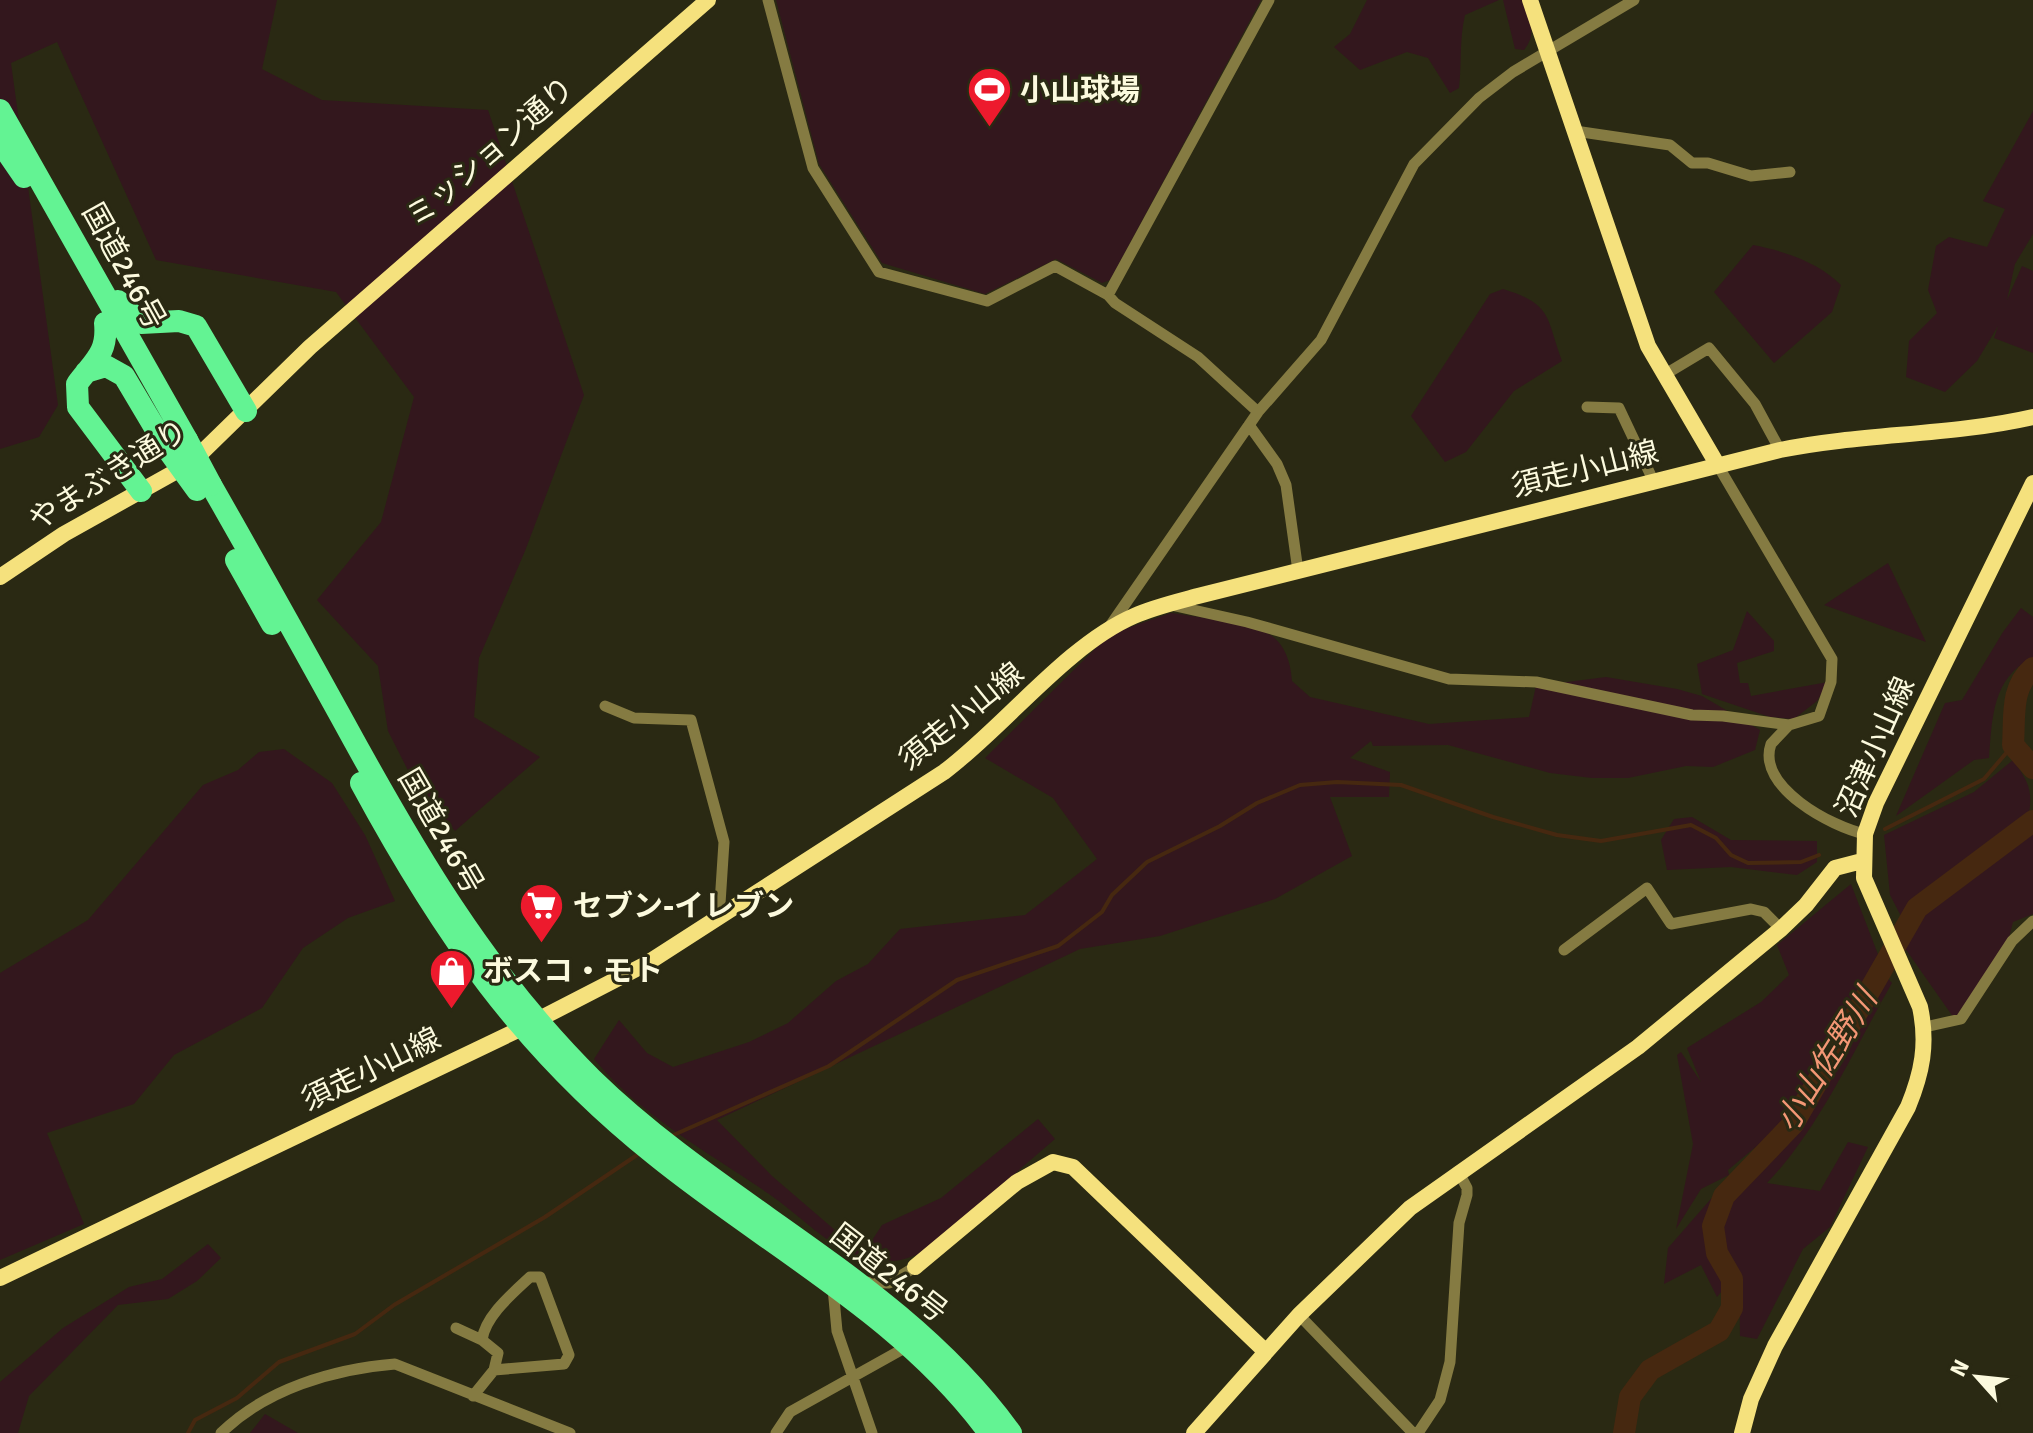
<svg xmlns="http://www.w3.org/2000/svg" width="2033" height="1433" viewBox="0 0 2033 1433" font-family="Signika,'Noto Sans JP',sans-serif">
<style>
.green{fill:#33171d}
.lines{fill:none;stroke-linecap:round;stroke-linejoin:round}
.stream{stroke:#462810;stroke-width:4}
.river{stroke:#462810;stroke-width:22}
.street{stroke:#857b42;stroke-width:11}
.secondary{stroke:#f5e17d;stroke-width:16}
.highway{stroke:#63f393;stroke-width:22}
.highway-bridge{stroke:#63f393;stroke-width:22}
.labels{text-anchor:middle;stroke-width:6;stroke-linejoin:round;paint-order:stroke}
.poi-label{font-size:30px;font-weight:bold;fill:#fcfade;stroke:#2a2913;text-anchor:start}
.street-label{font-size:30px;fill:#fcfade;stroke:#2a2913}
.water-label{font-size:32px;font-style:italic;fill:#f49775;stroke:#2a2913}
</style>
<rect width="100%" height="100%" fill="#2a2913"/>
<path class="green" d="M 0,0 L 277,0 L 262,69 L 322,100 L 488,110 L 584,395 L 525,551 L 479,658 L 474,717 L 540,757 L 455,831 L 419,792 L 388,731 L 378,666 L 317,600 L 381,522 L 414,397 L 336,292 L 156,260 L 57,42 L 11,63 L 58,405 L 39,437 L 0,449 Z
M 776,0 L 1261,0 L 1110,280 L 1102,283 L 1056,259 L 985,294 L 882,263 L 819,164 Z
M 1367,0 L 1499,0 L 1465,15 C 1459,41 1462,62 1459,88 L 1450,93 L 1428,58 L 1407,52 L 1360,70 L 1334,47 L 1350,34 Z
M 1503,0 L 1522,0 C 1529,19 1538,33 1524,50 L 1515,49 Z
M 2033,111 L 2033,234 L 2015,264 L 2007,300 L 2022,266 L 2033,271 L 2033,353 L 1994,338 L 1998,326 L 1977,361 L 1945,392 L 1906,377 L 1909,341 L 1937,313 L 1928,290 L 1936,246 L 1949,237 L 1987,247 L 2005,209 L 1983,201 Z
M 1753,245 C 1785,251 1819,263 1841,285 L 1832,312 L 1774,363 L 1714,292 Z
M 1503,289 C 1553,304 1546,318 1562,361 L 1514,391 L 1466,452 L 1445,462 L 1411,416 L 1490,294 Z
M 1888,563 L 1926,642 L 1824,605 Z
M 2021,608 L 2033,617 L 2033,658 C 1992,676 1992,720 1989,758 L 1974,760 L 1896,816 L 1945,703 L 1962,700 L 2003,632 Z
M 1747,611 L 1774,641 L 1774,651 L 1737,663 L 1740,683 L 1748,683 L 1751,696 L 1828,682 L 1817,701 L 1794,719 L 1770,717 L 1702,694 L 1697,664 L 1733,650 Z
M 1171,613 C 1192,616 1257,624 1272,636 C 1286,646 1291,665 1292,681 L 1310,697 L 1429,724 L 1529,717 L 1536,686 L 1606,677 L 1677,689 L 1702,696 L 1760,730 L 1755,750 L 1713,767 L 1686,766 L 1628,778 L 1592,778 L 1550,773 L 1448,745 L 1373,746 L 1371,741 L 1350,758 L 1390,772 L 1389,797 L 1330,797 L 1352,856 L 1275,899 L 1160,936 L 1080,949 L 717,1120 L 772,1176 L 857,1249 L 861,1243 L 867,1248 L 882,1225 L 941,1198 L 1038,1119 L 1055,1139 L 925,1251 C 905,1261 882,1266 860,1258 C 834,1250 794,1211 769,1194 C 708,1152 642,1117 594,1059 L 619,1020 L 647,1053 L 673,1067 L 749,1042 L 788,1023 L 836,981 L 868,964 L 900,929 L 1025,915 L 1097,859 L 1053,798 L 985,758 L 1110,634 Z
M 284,749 L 332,783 L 365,835 L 395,901 L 348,918 L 303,948 L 262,1008 L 174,1055 L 134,1104 L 47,1133 L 84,1224 L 0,1260 L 0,973 L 88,920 L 203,785 L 238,770 L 259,752 Z
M 2013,760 C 2032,787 2033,792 2027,826 L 1921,894 L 1903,920 L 1890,895 L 1884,835 L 1974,792 Z
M 1692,817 L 1731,840 L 1817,841 L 1817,862 L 1797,875 L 1731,867 L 1667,870 L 1661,840 L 1674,819 Z
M 2033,828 L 2033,914 L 2013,922 L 2005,953 L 1956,1021 L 1902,944 L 1917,908 L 1955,878 Z
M 1851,884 L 1879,957 L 1828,1049 L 1877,966 L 1892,983 C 1854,1049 1820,1128 1767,1183 L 1820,1191 L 1848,1142 L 1868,1147 L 1830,1227 L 1803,1249 L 1757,1339 L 1740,1336 L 1739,1270 L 1717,1297 L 1701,1265 L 1664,1284 L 1668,1248 L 1758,1145 L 1728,1170 L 1729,1175 L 1701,1189 L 1676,1229 L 1693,1144 L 1677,1055 L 1681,1052 L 1701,1082 L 1687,1048 L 1761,1002 L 1789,975 L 1777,945 Z
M 208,1244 L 221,1258 L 197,1281 L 168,1299 L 118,1305 L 29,1396 L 18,1433 L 0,1433 L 0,1382 L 63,1328 L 129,1287 L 162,1279 Z
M 265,1414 L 298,1433 L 250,1433 Z"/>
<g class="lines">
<path class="stream" d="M 1885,829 L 1984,779 L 2013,745
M 669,1137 L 829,1066 L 957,980 L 1058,946 L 1102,912 L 1112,895 L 1147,862 L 1220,826 L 1257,803 L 1300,785 L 1337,782 L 1401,785 L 1493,817 L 1557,835 L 1601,841 L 1691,825 L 1716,838 L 1731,855 L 1748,863 L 1801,862 L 1819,855
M 188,1433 L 195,1420 L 237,1398 L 279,1362 L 355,1334 L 394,1305 L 545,1217 L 640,1153"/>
<path class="river" d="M 2033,668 C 2010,688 2015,716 2013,745 L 2033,768
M 1624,1433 L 1630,1397 L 1650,1370 L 1719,1331 L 1732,1308 L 1732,1279 L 1717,1253 L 1713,1226 L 1724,1196 L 1793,1124 L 1917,908 L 2033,821"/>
<path class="street" d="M 768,0 L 813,168 L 879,272 L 987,301 L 1055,266 L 1108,295 L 1115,303 L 1198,357 L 1258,412
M 1575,131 L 1670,145 L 1692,163 L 1708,163 L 1751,176 L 1790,172
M 1108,295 L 1269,0
M 1664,375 L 1709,348 L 1755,404 L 1780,450
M 1587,407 L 1619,408 L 1653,480
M 1249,425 L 1277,464 L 1286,485 L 1298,571
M 1717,464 L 1832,659 L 1831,682 L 1819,716 L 1789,725 L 1771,744 C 1756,787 1832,827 1865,834
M 1171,605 L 1247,622 L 1449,679 L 1536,682 L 1692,715 L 1723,716 L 1789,725
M 1110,626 L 1258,412 L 1321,340 L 1414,164 L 1479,98 L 1513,72 L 1634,0
M 605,706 L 634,718 L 691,720 L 724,842 L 719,919
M 1564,950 L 1647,888 L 1671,924 L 1751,909 L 1764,912 L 1781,929
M 1925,1027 L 1961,1019 L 2012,941 L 2033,921
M 863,1282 L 889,1283 L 915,1267
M 833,1288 L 837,1331 L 872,1433
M 1299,1315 L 1413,1433
M 456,1328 L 482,1340
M 473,1396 L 494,1370 L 498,1353 L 482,1340 C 485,1316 513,1293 530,1277 L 540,1277 L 569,1355 L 564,1364 L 494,1370
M 221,1433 C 266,1389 333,1369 395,1364 L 570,1433
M 776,1433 L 790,1412 L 910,1345
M 1418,1433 L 1440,1400 L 1450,1362 L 1459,1223 L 1467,1195 L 1467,1188 L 1458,1171"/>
<path class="secondary" d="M 1530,0 L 1648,346 L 1717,464
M 0,577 L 64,534 L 191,463 L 310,347 L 708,0
M 915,1267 L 1017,1182 L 1053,1162 L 1073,1167 L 1266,1352
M 0,1278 L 520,1029 L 646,964 L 944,772 C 1004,727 1067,645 1134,616 C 1154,607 1176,602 1198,596 L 1780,450 C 1864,433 1950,436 2033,417
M 1194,1433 L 1299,1315 L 1410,1208 L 1638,1047 L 1781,929 L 1806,905 L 1835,868 L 1862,861
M 1742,1433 L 1751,1399 L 1775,1346 L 1908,1107 C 1922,1073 1928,1044 1920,1007 L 1864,878 L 1865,834 L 1876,803 L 2033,483"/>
<path class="highway" d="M 0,110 L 187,440
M 0,142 L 24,177
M 118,301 L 141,323 L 179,321 L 196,326 L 246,411
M 105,323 C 108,353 94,361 77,384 L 78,407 L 141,491
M 86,372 L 106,366 L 124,376 L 168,450
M 211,485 C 255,562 298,639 341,717 C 413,849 484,972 592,1079 C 723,1207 902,1282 1011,1433
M 236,560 L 272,624
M 361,783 C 441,931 522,1049 655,1155 C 767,1246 903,1315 989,1433"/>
<path class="highway-bridge" d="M 187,440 L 211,485
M 168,450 L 197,490"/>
</g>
<defs>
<symbol id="stadium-pin" viewBox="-11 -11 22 30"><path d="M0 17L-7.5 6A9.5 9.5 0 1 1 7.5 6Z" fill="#ed1a2d" stroke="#2a2913"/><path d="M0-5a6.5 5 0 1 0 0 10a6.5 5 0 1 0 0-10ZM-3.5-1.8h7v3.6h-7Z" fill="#fff"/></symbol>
<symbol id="supermarket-pin" viewBox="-11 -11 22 30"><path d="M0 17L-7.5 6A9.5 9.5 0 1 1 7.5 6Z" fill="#ed1a2d" stroke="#2a2913"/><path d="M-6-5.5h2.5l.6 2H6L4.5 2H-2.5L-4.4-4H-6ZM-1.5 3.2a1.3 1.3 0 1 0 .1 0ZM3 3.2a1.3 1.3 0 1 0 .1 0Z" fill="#fff"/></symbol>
<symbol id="shop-pin" viewBox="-11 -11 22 30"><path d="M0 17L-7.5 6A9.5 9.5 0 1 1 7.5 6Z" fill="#ed1a2d" stroke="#2a2913"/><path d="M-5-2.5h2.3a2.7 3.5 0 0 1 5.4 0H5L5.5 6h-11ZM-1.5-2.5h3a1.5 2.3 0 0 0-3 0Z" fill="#fff"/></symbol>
</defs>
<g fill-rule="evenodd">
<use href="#stadium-pin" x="964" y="64" width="51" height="69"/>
<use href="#supermarket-pin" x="516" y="880" width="51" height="69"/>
<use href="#shop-pin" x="426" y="946" width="51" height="69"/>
</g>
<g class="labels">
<g class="poi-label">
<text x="1020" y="100">小山球場</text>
<text x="573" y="916">セブン-イレブン</text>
<text x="483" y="981">ボスコ・モト</text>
</g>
<g class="street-label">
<text transform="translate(490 152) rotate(-41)" y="10">ミッション通り</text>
<text transform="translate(124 266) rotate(61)" y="10">国道246号</text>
<text transform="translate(1585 469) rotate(-14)" y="10">須走小山線</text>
<text transform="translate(108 475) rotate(-32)" y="10">やまぶき通り</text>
<text transform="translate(961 716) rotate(-39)" y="10">須走小山線</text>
<text transform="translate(1875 747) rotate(-66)" y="10">沼津小山線</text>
<text transform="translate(441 831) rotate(60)" y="10">国道246号</text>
<text transform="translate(371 1069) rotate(-26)" y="10">須走小山線</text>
<text transform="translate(889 1273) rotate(38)" y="10">国道246号</text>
</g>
<g class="water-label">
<text transform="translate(1826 1060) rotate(-58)" y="11">小山佐野川</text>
</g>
</g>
<g transform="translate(1977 1377) rotate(297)" stroke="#2a2913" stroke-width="6" paint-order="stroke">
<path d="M0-6L14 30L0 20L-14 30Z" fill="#fcfade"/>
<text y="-12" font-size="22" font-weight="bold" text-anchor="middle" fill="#fcfade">N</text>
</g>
</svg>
